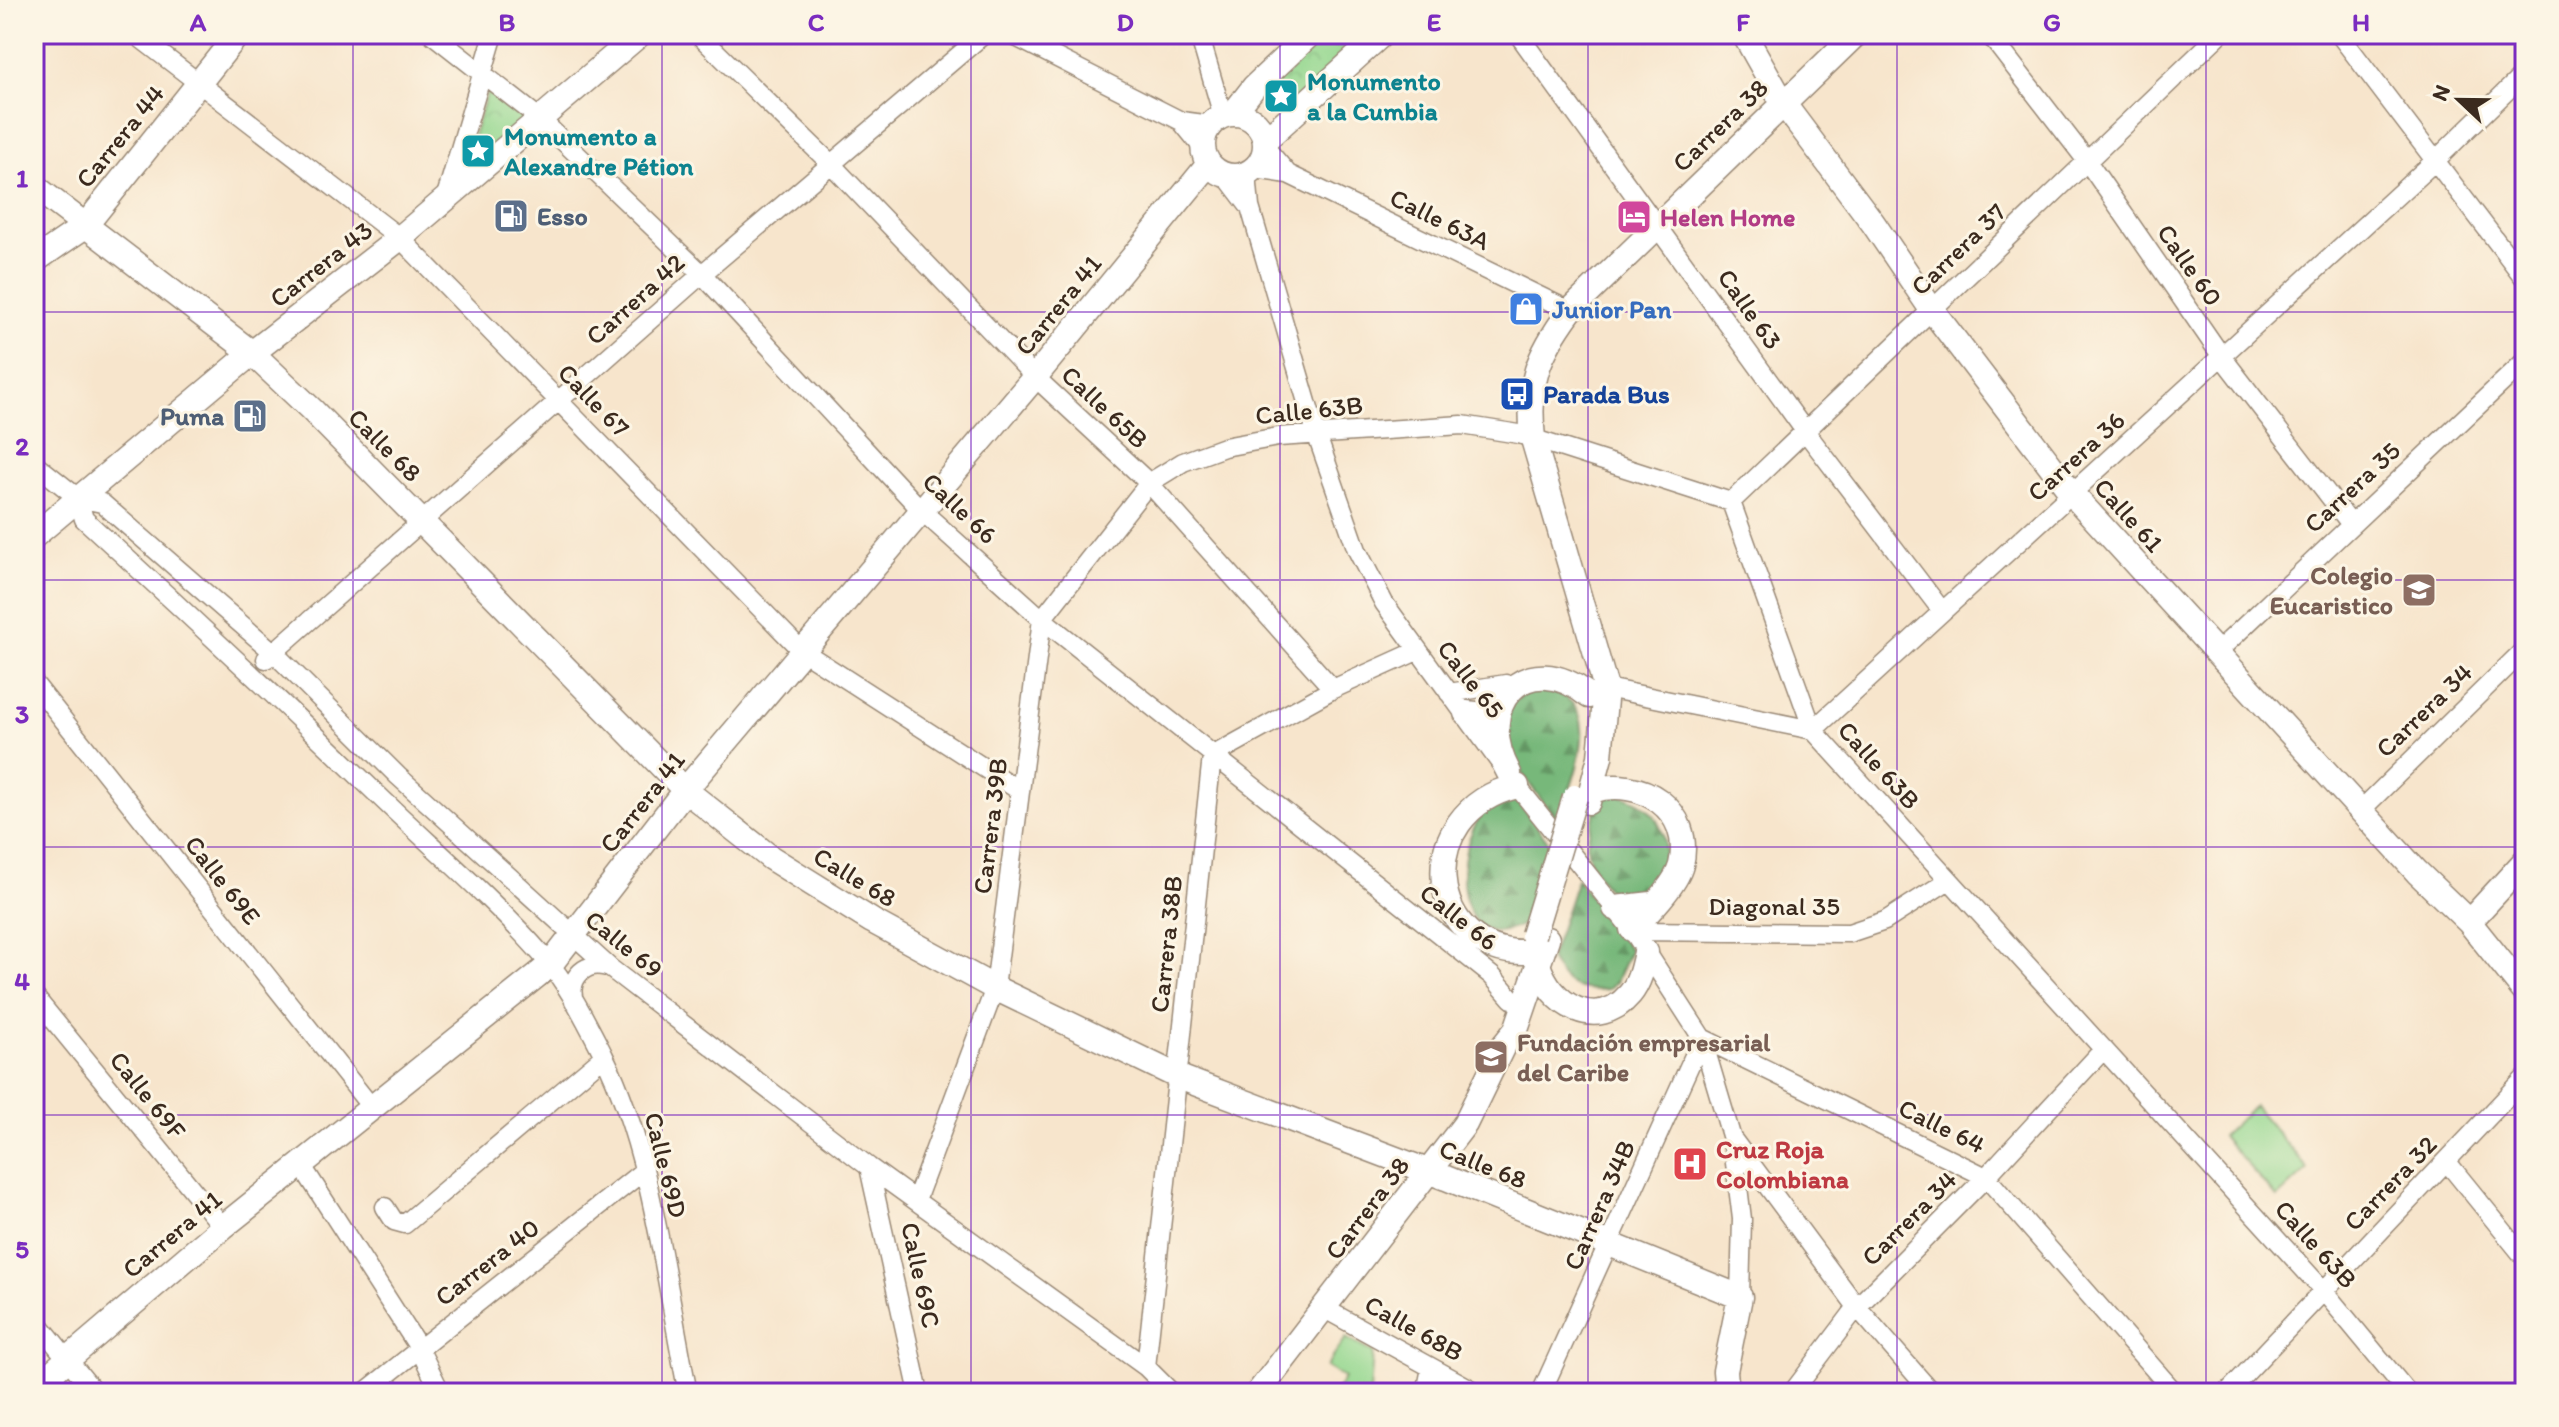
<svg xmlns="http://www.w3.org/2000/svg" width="2559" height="1427" viewBox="0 0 2559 1427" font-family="Itim,sans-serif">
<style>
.forest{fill:url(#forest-firs);stroke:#59714c;stroke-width:2}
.park{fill:url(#park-crowns);stroke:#688056;stroke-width:2}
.pitch{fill:#94d78f;stroke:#688056;stroke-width:2}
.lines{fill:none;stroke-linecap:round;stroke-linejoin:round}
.street-casing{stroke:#998875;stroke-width:21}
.secondary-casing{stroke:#998875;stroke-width:27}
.street{stroke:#fff;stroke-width:18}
.secondary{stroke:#fff;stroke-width:24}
.secondary-bridge-casing{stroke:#998875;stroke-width:27;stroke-linecap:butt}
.secondary-bridge{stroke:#fff;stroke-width:24}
.grid{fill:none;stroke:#7b2cbf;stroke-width:2;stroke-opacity:0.55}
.labels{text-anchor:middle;stroke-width:6;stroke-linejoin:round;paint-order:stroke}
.culture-label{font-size:26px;font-weight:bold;fill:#0d838f;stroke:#fcf5e5;text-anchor:start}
.street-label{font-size:26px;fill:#3b2a1e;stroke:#fcf5e5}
.service-label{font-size:26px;font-weight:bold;fill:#4e5e75;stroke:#fcf5e5;text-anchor:start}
.hotel-label{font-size:26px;font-weight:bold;fill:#b23c85;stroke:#fcf5e5;text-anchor:start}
.shop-label{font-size:26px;font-weight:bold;fill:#366cbe;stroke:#fcf5e5;text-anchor:start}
.transit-label{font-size:26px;font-weight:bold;fill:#164399;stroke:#fcf5e5;text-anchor:start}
.education-label{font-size:26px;font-weight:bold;fill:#785e54;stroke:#fcf5e5;text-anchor:end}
.health-label{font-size:26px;font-weight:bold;fill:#be3a42;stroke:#fcf5e5;text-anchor:start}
.neatline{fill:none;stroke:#7b2cbf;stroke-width:3}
.grid-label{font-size:26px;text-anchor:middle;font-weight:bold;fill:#7b2cbf}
</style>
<defs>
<pattern id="forest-firs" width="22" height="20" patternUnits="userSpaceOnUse" patternTransform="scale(2)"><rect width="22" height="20" fill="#77b87a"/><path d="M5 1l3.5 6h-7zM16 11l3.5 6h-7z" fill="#639663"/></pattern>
<pattern id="park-crowns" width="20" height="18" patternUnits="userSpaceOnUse" patternTransform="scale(2)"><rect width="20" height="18" fill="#94d78f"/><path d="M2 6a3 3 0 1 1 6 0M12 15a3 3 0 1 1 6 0" fill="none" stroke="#80b97b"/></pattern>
</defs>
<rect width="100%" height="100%" fill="#fcf5e5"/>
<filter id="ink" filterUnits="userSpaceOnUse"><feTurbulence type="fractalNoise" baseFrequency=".0125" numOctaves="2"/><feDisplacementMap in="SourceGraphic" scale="16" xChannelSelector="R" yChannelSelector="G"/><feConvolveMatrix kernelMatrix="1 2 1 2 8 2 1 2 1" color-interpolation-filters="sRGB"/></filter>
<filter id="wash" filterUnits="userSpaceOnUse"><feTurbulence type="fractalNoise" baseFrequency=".006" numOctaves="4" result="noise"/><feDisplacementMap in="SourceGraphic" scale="32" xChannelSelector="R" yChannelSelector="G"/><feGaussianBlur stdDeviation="1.8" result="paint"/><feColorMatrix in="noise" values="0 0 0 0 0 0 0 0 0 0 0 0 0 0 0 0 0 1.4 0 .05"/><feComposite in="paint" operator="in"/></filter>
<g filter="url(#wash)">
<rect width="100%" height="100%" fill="#f7e5cc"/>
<path class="forest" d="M 1540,689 C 1613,698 1572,778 1559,823 L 1514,763 L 1504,744 L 1510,705 L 1526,693 Z
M 1614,792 C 1623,796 1635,799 1643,805 C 1675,829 1669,878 1642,901 L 1614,897 C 1581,855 1582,849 1600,800 Z
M 1515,799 L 1551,845 L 1523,924 C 1451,964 1448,835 1492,806 C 1498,802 1508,801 1515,799 Z
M 1577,879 L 1630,950 L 1616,982 L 1609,989 C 1577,992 1565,987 1550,959 Z"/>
<path class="park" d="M 1328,34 L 1369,34 L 1287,109 L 1272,104 L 1269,92 L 1272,85 Z
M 489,88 L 526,118 L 473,163 L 466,156 Z"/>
<path class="pitch" d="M 2254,1106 L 2308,1169 L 2277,1198 L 2222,1136 Z
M 1346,1338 L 1373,1353 L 1370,1393 L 1336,1391 L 1344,1378 L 1326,1367 Z"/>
</g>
<g filter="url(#ink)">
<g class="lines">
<defs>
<path id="street" d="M 135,34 L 400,238 L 801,650 L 1020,791
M 432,34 L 539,118 L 702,274 L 922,511 L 1042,619 L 1492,976 L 1512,999
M 698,34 L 831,164 L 1035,377 L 1149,483 L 1333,689
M 1010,34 L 1181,121 L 1211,125
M 1199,34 L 1223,116
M 1518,34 L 1805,431 L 1942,611
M 1989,34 L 2087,161 L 2222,357 L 2350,523
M 2339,34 L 2525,279
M 1181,121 L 1203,148
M 1265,147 L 1288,174
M 1255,169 L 1288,174 L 1570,311
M 1247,174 L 1250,207 L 1316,433 L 1357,550 L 1384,603 L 1517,786 L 1633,931 L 1702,1038 L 1732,1139 L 1742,1219 L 1740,1297
M 1226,176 L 1248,205
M 446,196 L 494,34
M 34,463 L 78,498 L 102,503 L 273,652 L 398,776 L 610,968 L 869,1167 L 1146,1367 L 1172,1393
M 78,498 L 84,519 C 184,610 282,702 379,796 C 434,849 493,899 543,956 C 568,984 586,1021 603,1054 C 652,1151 666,1286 688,1393
M 1731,502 L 2220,34
M 2216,653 L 2525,361
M 266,659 L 702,274 L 984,34
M 34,683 L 372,1108
M 1606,688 L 1813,730 L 2437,159 L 2525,73
M 1449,693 L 1506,684
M 2361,810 L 2525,649
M 1633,931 L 1849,933 L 1885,921 L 1949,880
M 34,996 L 223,1227
M 574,1001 C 567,977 587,959 610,968
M 1734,1141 L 1857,1307 L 1932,1393
M 2447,1162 L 2525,1258
M 302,1166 L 419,1348 L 441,1393
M 869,1167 L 919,1393
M 916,1200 L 995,988 L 1042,619 L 1149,483 L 1183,462 L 1224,447 L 1278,437 L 1462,425 L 1519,434 L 1731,502 L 1813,730 L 2322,1289 L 2408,1393
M 385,1207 L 394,1221 L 405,1224 L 604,1056
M 1325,1309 L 1478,1393
M 34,1318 L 95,1393
M 1146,1367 L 1212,756 L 1333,689 L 1417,651
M 364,1393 L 642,1172
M 1426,1393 L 1431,1368
M 1541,1393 L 1702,1038 L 1986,1177 L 2175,1393
M 1792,1393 L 1857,1307 L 1986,1177 L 2103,1050
M 2227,1393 L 2525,1078"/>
<path id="secondary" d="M 1744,34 L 1783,103 L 1873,223 L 1932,310 L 2073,495 L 2417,872 L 2469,922 L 2525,992
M1203 145a31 31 0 1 1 62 0a31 31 0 1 1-62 0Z
M 1233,114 L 1254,87 L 1310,34
M 1265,140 L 1382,34
M 34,186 L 252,353 L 311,409 L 685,790 L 771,858 L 872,921 L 995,988 L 1179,1077 L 1446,1178 L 1740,1297 L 1725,1371 L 1727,1393
M 34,261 L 85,226 L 238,34
M 34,536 L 252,353 L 400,238 L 640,34
M 1466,713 L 1496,716
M 1509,773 C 1471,704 1527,645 1589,696
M 1517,786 C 1409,812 1426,956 1528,952
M 1591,791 C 1641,775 1694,810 1681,865 C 1676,885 1647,914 1632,929
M 1588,802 L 1600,757 L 1606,688 L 1533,439 C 1527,382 1537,356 1570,311 L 1856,34
M 1615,908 L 1652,904
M 2469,922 L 2525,861
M 1538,964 C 1550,1005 1597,1033 1630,994 C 1640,982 1643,966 1646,952
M 34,1388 L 223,1227 L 550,965 L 685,790 L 1035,377 L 1209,164
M 1258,1393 L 1465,1124 L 1503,1046 L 1516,1030 L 1547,939"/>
</defs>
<use href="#street" class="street-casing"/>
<use href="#secondary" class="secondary-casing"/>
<use href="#street" class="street"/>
<use href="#secondary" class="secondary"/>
<defs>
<path id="secondary-bridge" d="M 1533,935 L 1575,797"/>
</defs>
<use href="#secondary-bridge" class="secondary-bridge-casing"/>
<use href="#secondary-bridge" class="secondary-bridge"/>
</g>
</g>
<path class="grid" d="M 353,34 L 353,1393M 662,34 L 662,1393M 971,34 L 971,1393M 1280,34 L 1280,1393M 1588,34 L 1588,1393M 1897,34 L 1897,1393M 2206,34 L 2206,1393M 34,312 L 2525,312M 34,580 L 2525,580M 34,847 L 2525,847M 34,1115 L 2525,1115"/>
<defs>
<symbol id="sight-square" viewBox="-11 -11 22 22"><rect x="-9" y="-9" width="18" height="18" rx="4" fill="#0f9aa8" stroke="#fcf5e5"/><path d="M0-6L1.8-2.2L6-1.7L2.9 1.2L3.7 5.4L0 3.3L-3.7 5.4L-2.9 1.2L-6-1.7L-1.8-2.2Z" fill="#fff"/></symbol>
<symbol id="fuel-square" viewBox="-11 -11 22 22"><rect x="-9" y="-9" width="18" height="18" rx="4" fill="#5c6f8a" stroke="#fcf5e5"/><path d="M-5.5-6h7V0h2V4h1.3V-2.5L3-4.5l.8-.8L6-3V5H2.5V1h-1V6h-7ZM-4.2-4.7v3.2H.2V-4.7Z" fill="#fff"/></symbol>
<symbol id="hotel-square" viewBox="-11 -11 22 22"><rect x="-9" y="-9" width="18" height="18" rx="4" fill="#d1479c" stroke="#fcf5e5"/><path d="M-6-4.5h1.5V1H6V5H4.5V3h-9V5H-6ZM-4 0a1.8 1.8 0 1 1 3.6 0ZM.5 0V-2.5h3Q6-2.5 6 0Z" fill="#fff"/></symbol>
<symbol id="shop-square" viewBox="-11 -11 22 22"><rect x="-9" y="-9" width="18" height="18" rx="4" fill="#3f7fe0" stroke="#fcf5e5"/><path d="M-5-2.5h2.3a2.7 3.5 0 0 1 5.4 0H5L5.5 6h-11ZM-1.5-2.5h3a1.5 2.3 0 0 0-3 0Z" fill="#fff"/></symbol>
<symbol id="bus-square" viewBox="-11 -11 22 22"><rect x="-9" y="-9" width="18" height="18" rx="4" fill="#1a4fb4" stroke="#fcf5e5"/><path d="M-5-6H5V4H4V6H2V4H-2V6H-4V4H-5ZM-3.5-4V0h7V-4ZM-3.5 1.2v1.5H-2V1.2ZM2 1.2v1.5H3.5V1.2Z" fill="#fff"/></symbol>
<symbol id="school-square" viewBox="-11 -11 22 22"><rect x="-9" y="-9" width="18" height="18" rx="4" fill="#8d6e63" stroke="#fcf5e5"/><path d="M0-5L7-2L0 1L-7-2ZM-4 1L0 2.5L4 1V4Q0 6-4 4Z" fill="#fff"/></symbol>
<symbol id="hospital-square" viewBox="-11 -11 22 22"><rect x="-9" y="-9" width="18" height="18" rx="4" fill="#e0444e" stroke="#fcf5e5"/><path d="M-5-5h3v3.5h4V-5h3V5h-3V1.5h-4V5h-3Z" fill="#fff"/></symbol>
</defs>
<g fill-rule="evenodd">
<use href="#sight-square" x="1261" y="76" width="40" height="40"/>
<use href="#sight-square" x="458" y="131" width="40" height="40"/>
<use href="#fuel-square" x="491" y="196" width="40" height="40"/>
<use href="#hotel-square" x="1614" y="197" width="40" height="40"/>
<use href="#shop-square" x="1506" y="289" width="40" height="40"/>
<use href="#bus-square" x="1497" y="374" width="40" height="40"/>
<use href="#fuel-square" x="230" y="396" width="40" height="40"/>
<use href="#school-square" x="2399" y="570" width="40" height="40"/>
<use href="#school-square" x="1471" y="1037" width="40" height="40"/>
<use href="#hospital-square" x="1670" y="1144" width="40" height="40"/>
</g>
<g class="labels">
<g class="culture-label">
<text x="1307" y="90">Monumento<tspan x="1307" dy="30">a la Cumbia</tspan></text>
<text x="504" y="145">Monumento a<tspan x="504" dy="30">Alexandre Pétion</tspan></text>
</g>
<g class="street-label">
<text transform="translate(1720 125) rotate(-44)" y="9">Carrera 38</text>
<text transform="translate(120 136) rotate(-51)" y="9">Carrera 44</text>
<text transform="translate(1440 219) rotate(26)" y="9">Calle 63A</text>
<text transform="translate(1958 249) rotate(-44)" y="9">Carrera 37</text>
<text transform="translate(321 264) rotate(-38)" y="9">Carrera 43</text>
<text transform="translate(2190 265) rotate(55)" y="9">Calle 60</text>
<text transform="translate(635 299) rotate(-42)" y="9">Carrera 42</text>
<text transform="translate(1058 305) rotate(-51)" y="9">Carrera 41</text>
<text transform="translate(1750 309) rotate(55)" y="9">Calle 63</text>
<text transform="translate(594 400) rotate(46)" y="9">Calle 67</text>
<text transform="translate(1105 407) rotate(43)" y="9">Calle 65B</text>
<text transform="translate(1309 410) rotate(-6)" y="9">Calle 63B</text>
<text transform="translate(385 445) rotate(45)" y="9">Calle 68</text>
<text transform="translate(2076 456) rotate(-42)" y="9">Carrera 36</text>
<text transform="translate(2352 487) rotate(-43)" y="9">Carrera 35</text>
<text transform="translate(960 508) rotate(43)" y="9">Calle 66</text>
<text transform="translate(2129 515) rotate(48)" y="9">Calle 61</text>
<text transform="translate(1471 679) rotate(52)" y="9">Calle 65</text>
<text transform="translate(2424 710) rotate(-44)" y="9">Carrera 34</text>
<text transform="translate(1879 765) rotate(48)" y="9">Calle 63B</text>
<text transform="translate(642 802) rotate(-52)" y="9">Carrera 41</text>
<text transform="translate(990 826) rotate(-83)" y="9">Carrera 39B</text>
<text transform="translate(855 877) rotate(31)" y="9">Calle 68</text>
<text transform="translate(223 880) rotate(52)" y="9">Calle 69E</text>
<text x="1774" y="915">Diagonal 35</text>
<text transform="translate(1459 917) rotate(38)" y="9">Calle 66</text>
<text transform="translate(624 944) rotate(39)" y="9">Calle 69</text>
<text transform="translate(1166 944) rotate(-84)" y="9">Carrera 38B</text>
<text transform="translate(148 1095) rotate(51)" y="9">Calle 69F</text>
<text transform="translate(1942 1126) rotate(26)" y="9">Calle 64</text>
<text transform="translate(1483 1164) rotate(22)" y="9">Calle 68</text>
<text transform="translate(666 1165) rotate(76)" y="9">Calle 69D</text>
<text transform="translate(2390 1183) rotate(-46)" y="9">Carrera 32</text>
<text transform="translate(1599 1205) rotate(-66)" y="9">Carrera 34B</text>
<text transform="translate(1367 1208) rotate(-53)" y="9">Carrera 38</text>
<text transform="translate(1909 1218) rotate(-45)" y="9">Carrera 34</text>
<text transform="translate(172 1234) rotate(-40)" y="9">Carrera 41</text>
<text transform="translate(2316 1244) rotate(48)" y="9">Calle 63B</text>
<text transform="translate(487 1262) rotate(-38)" y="9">Carrera 40</text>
<text transform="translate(921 1275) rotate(78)" y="9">Calle 69C</text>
<text transform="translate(1414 1328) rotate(29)" y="9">Calle 68B</text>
</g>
<g class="service-label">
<text x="537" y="225">Esso</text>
<text x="224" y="425" text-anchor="end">Puma</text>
</g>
<g class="hotel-label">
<text x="1660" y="226">Helen Home</text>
</g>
<g class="shop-label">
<text x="1552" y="318">Junior Pan</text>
</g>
<g class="transit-label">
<text x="1543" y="403">Parada Bus</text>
</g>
<g class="education-label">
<text x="2393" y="584">Colegio<tspan x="2393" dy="30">Eucaristico</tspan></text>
<text x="1517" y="1051" text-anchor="start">Fundación empresarial<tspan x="1517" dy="30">del Caribe</tspan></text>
</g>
<g class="health-label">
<text x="1716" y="1158">Cruz Roja<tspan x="1716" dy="30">Colombiana</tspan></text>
</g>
</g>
<rect width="2559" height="1427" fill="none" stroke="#fcf5e5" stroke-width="88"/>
<g transform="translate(2459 100) rotate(292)" stroke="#fcf5e5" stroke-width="6" paint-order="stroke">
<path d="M0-6L14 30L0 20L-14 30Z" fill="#3b2a1e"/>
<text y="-12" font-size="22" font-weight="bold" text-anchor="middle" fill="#3b2a1e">N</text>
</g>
<rect x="44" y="44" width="2471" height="1339" class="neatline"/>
<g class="grid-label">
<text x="198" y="31">A</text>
<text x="507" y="31">B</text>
<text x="816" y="31">C</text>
<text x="1125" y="31">D</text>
<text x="1434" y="31">E</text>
<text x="1743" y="31">F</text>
<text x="2052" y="31">G</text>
<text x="2361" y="31">H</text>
<text x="22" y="187">1</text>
<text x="22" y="455">2</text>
<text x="22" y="723">3</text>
<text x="22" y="990">4</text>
<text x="22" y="1258">5</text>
</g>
</svg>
